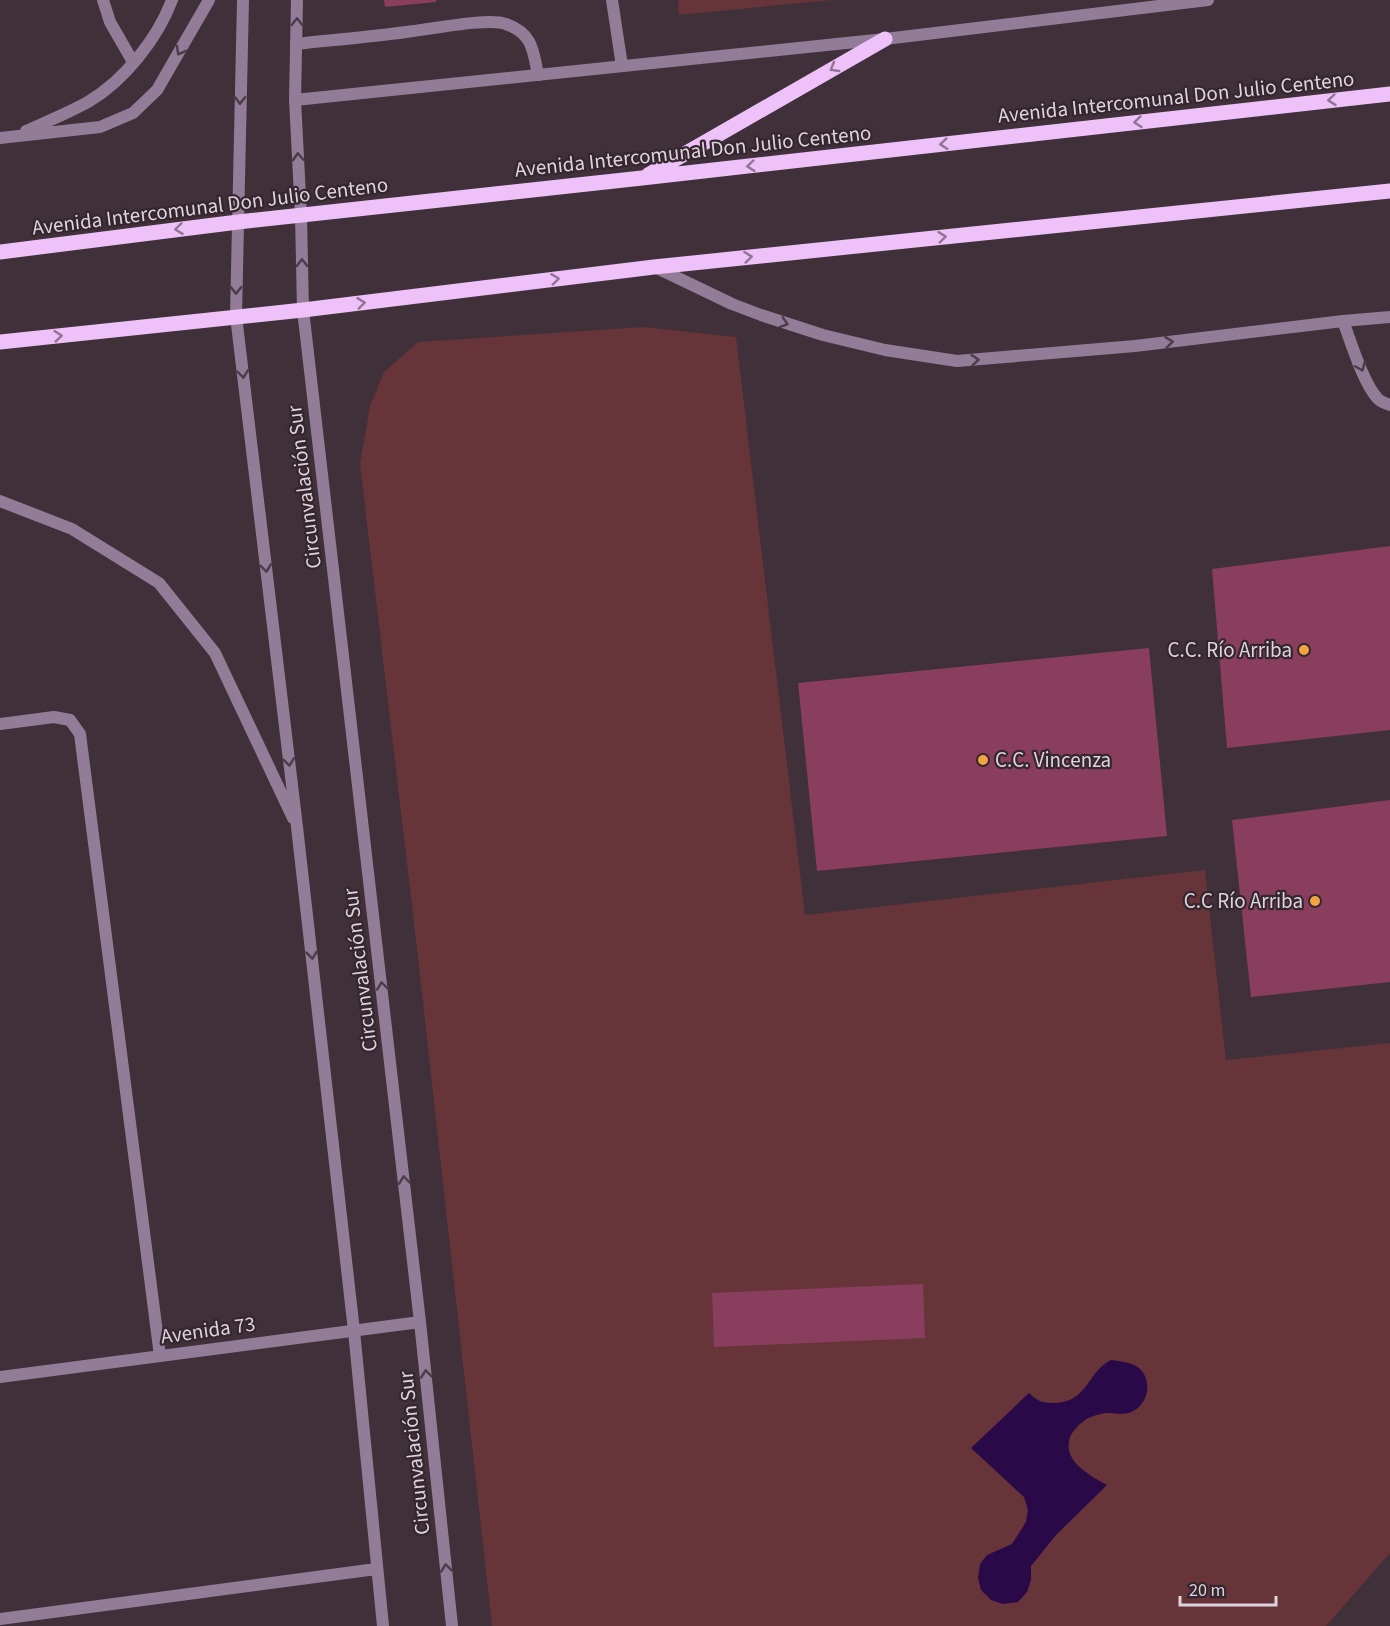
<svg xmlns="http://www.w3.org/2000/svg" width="1390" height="1626" viewBox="0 0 1390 1626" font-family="'Source Sans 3',sans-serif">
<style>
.green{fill:#663439}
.water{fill:#2a0948}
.building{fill:#893e5d}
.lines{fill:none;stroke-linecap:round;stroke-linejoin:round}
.service{stroke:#927c97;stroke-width:12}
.minor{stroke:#927c97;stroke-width:12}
.primary{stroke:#efc1f9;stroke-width:15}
.oneway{stroke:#4c3c4a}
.oneway2{stroke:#927494}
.poi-dot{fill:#f3a442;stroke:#352630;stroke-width:2}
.labels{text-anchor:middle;stroke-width:4.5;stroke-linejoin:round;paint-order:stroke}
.street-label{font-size:21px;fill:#ded4db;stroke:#352630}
.poi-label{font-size:21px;fill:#ded4db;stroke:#352630;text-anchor:end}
</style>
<rect width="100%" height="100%" fill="#3f303a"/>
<path class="green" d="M 678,0 L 832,0 L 679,15 Z
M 644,327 L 736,337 L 805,915 L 1205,870 L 1226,1060 L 1390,1043 L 1390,1553 L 1326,1626 L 492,1626 L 418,957 L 360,464 L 370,406 L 384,372 L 418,342 Z"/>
<path class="water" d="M 1111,1360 C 1119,1361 1127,1362 1134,1365 C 1152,1373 1151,1400 1135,1410 C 1126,1416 1118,1413 1108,1413 C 1103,1413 1096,1415 1091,1417 C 1083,1420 1075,1428 1071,1435 C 1060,1460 1089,1475 1107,1485 L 1056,1535 L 1031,1566 L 1031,1580 L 1027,1592 L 1018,1602 L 1003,1604 L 991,1600 L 981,1590 L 978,1578 L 980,1564 L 987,1555 L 1012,1544 L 1026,1522 L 1028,1510 L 1024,1497 L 971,1448 L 1029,1393 C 1038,1402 1043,1403 1055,1403 C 1088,1402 1087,1372 1111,1360 Z"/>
<path class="building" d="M 384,0 L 436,0 L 436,2 L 385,7 Z
M 1390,546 L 1390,730 L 1227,748 L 1212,569 Z
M 1149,648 L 1167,836 L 817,871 L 798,683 Z
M 1390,800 L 1390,982 L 1251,997 L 1232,820 Z
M 923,1284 L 925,1338 L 714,1347 L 712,1293 Z"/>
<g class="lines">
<path class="service" d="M 612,0 L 622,66
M 296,44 C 333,40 370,37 406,32 C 427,30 489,17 506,24 C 533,34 533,50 538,75
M 1343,321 C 1351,342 1363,383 1378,399 C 1381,402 1385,403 1390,405"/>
<path class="minor" d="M 103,0 L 110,22 L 133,62
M 243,0 L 236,316 L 297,827 L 354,1331 L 383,1626
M 297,0 L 295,100 L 301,215 L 303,310 L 420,1322 L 452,1626
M 295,100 L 885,39 L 1208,0
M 26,131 C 46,122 68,113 88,102 C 124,81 158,38 172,0
M 0,138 L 100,127 L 133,113 L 157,90 L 209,0
M 655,267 L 732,304 L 761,315 L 823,335 L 885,350 L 957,361 L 1135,346 L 1343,321 L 1390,317
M 0,501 L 72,529 L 159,583 L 215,653 L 293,818
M 0,724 L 54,717 L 70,720 L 80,734 L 160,1356
M 0,1377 L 420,1322
M 0,1619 L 376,1569"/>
<path class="primary" d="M 648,175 L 885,39
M 0,252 L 238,222 L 642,178 L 1390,94
M 0,342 L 303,310 L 654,267 L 1390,191"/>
</g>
<defs><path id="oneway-chevron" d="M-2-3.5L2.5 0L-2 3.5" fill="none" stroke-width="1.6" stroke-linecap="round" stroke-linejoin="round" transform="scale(1.5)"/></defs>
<g class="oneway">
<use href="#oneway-chevron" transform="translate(297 22) rotate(-89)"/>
<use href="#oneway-chevron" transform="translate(180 51) rotate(119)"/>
<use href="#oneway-chevron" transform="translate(240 100) rotate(91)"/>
<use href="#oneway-chevron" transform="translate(298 157) rotate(-93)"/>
<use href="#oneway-chevron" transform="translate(302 263) rotate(-91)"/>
<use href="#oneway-chevron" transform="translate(236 290) rotate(91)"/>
<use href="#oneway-chevron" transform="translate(784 323) rotate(17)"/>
<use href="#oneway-chevron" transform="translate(1169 342) rotate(-7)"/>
<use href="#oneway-chevron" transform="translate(975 360) rotate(-5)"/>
<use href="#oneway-chevron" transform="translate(1361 367) rotate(67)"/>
<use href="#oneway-chevron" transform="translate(243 374) rotate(83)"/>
<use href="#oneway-chevron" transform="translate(266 568) rotate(83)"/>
<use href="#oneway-chevron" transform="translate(289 762) rotate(83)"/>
<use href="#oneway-chevron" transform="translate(312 955) rotate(84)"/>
<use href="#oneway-chevron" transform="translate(382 986) rotate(-97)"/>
<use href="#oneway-chevron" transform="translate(404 1180) rotate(-97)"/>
<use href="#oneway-chevron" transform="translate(426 1374) rotate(-96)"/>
<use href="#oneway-chevron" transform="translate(446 1568) rotate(-96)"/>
</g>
<g class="oneway2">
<use href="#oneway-chevron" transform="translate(834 68) rotate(150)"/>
<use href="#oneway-chevron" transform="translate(1332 100) rotate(174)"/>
<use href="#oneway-chevron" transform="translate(1138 122) rotate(174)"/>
<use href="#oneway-chevron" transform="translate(944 144) rotate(174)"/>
<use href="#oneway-chevron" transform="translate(751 166) rotate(174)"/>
<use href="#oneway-chevron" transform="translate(179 229) rotate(173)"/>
<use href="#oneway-chevron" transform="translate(942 237) rotate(-6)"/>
<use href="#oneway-chevron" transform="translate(748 257) rotate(-6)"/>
<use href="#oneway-chevron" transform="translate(555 279) rotate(-7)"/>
<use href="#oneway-chevron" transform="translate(361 303) rotate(-7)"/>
<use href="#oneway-chevron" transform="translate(58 336) rotate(-6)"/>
</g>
<g class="poi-dot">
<circle cx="1304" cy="650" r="6"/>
<circle cx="983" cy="760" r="6"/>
<circle cx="1315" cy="901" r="6"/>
</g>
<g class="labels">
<g class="street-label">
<text transform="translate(1176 97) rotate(-6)" y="7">Avenida Intercomunal Don Julio Centeno</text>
<text transform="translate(693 151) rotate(-6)" y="7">Avenida Intercomunal Don Julio Centeno</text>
<text transform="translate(210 206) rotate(-7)" y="7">Avenida Intercomunal Don Julio Centeno</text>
<text transform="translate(304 487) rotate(-97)" y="7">Circunvalación Sur</text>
<text transform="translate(360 970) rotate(-97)" y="7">Circunvalación Sur</text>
<text transform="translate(208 1330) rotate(-8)" y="7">Avenida 73</text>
<text transform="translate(414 1453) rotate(-96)" y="7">Circunvalación Sur</text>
</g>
<g class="poi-label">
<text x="1292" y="657">C.C. Río Arriba</text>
<text x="995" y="767" text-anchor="start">C.C. Vincenza</text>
<text x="1303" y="908">C.C Río Arriba</text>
</g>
</g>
<path d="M1180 1596v9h96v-9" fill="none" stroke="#ded4db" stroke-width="3"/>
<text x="1189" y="1596" font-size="18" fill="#ded4db" stroke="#352630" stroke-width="4.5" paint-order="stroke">20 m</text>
</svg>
